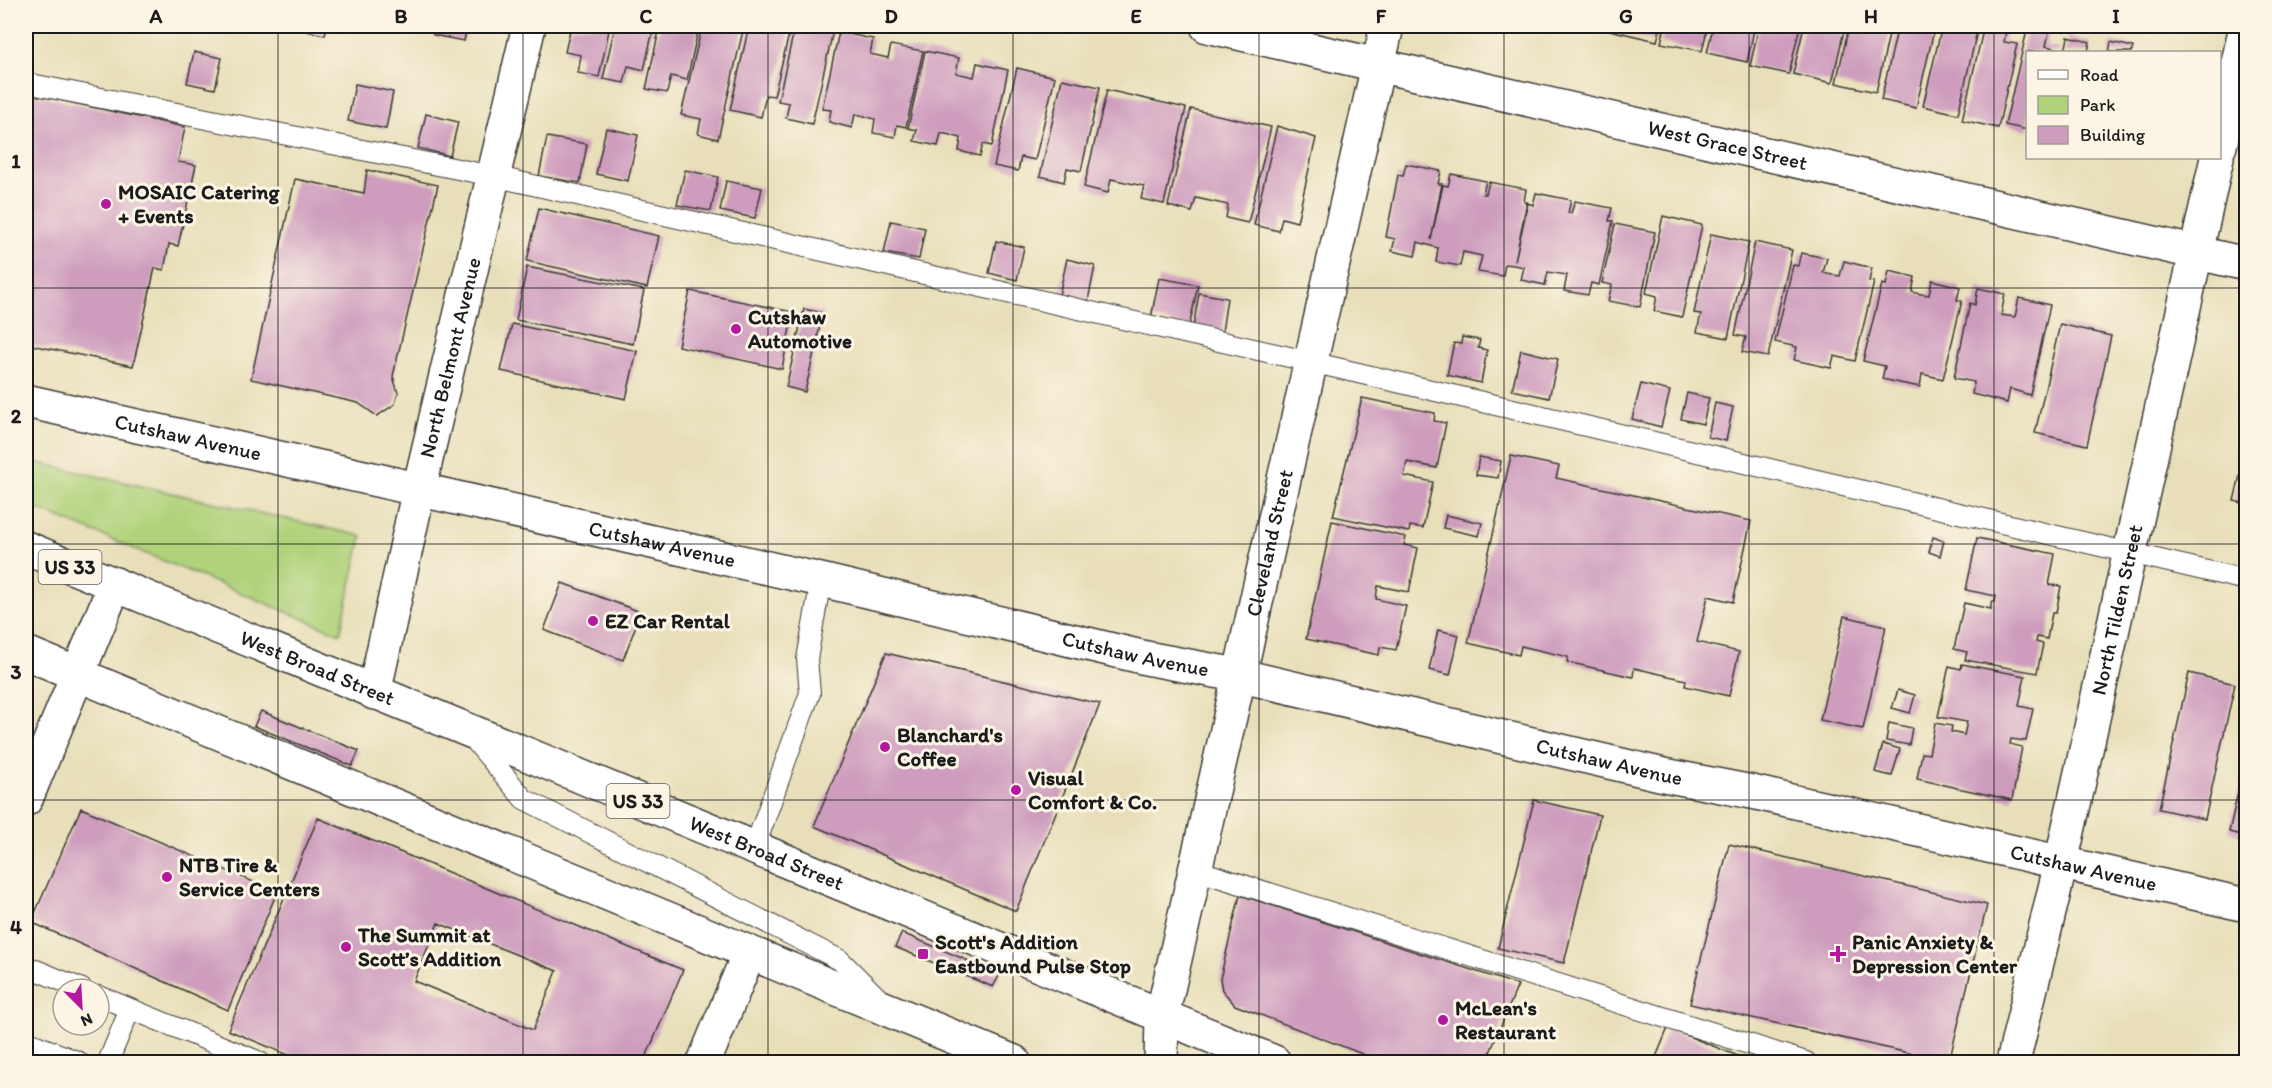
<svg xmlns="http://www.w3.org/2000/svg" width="2272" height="1088" viewBox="0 0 2272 1088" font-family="Itim,sans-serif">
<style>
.green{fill:#b0d27a;stroke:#66774b;stroke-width:1.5}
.building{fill:#ce9cbd;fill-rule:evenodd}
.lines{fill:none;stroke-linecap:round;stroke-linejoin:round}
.service-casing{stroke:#3b3934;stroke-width:22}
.minor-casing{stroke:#3b3934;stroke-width:36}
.primary-casing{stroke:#3b3934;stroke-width:36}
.service{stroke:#fff;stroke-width:20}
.minor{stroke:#fff;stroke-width:33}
.primary{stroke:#fff;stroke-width:33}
.grid{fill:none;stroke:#1c1c1c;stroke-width:1.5;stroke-opacity:0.55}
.poi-dot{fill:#b5179e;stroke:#fcf5e5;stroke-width:2}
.labels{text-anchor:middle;stroke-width:6;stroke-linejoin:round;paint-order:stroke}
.shield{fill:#fcf5e5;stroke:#5f5d58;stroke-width:1.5}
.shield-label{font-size:20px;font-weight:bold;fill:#1c1c1c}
.street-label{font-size:21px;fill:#1c1c1c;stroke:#fcf5e5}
.poi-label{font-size:21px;font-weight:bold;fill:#1c1c1c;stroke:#fcf5e5;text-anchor:start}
.neatline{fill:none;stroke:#1c1c1c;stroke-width:2}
.grid-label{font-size:20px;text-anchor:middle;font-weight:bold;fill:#1c1c1c}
</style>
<rect width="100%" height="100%" fill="#fcf5e5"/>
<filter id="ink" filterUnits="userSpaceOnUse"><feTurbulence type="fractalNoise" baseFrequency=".0167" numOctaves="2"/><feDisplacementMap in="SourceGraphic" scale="12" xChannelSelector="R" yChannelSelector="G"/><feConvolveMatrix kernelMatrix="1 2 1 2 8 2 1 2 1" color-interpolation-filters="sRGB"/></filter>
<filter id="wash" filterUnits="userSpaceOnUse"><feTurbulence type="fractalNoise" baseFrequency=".008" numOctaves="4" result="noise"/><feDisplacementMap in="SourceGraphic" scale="24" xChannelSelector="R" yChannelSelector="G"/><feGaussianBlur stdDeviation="1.35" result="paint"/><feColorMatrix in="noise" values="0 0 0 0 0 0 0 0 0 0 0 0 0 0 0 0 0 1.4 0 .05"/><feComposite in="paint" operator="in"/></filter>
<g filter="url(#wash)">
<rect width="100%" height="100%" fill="#e8dfba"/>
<path class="green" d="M 26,460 L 362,536 L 340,634 L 26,504 Z"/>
<g id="blocks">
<path class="building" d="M 307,26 L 327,26 L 325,35 L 306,31 Z
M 435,26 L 467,26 L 464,41 L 433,35 Z
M 571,26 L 610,26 L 599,77 L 578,73 L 581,55 L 565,52 Z
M 615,26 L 654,26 L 644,70 L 628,66 L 624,83 L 603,79 Z
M 660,26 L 699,26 L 687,80 L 671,76 L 667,93 L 646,89 Z
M 702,26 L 744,26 L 718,139 L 698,134 L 701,119 L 681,115 Z
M 749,26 L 791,26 L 774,96 L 766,95 L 761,117 L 730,110 Z
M 795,26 L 833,31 L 812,124 L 786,118 L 789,103 L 778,101 Z
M 1592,26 L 1661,26 L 1657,41 Z
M 1665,26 L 1708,26 L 1702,51 L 1661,43 Z
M 1713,26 L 1755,26 L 1747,62 L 1707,53 Z
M 1759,26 L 1800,26 L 1789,74 L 1750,66 Z
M 1804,26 L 1845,26 L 1832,83 L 1793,74 Z
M 1849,26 L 1891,26 L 1876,92 L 1836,83 Z
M 1898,26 L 1935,26 L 1916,108 L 1881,100 Z
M 1942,26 L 1965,26 L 1964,28 L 1977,31 L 1958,114 L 1923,106 Z
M 1984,26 L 2007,26 L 2004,42 L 2017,44 L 1998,128 L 1962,120 Z
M 2028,26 L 2050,28 L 2046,46 L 2059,49 L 2059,52 L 2028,52 L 2028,130 L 2005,125 Z
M 839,32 L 873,39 L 870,54 L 888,58 L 891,45 L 923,51 L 906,127 L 897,125 L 895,137 L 873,133 L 875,119 L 864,116 L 855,114 L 852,128 L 829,122 L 831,110 L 822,109 Z
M 2068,37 L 2090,42 L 2088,52 L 2065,52 Z
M 2111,42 L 2133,47 L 2132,52 L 2109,52 Z
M 925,51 L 959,58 L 956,73 L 974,77 L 977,63 L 1008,70 L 992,146 L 983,144 L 980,156 L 959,151 L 961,138 L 950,135 L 941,133 L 938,146 L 914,141 L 917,130 L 908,128 Z
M 194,52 L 222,58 L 215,89 L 187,83 Z
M 1017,68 L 1055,77 L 1035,160 L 1021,157 L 1018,171 L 994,166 Z
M 1062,79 L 1100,87 L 1081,171 L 1067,168 L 1064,182 L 1040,176 Z
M 355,84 L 393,92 L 386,129 L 348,121 Z
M 1107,90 L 1186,108 L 1164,204 L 1141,199 L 1144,186 L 1111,179 L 1108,193 L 1084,187 Z
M 26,93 L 185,127 L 178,162 L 196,165 L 178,246 L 169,244 L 164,270 L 155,268 L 133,366 L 26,344 Z
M 1191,109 L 1271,127 L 1248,223 L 1226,218 L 1228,205 L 1196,198 L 1192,212 L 1168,206 Z
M 426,114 L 458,122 L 450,156 L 418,148 Z
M 1277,126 L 1316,138 L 1297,222 L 1282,218 L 1279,231 L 1254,225 Z
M 606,128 L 638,135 L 628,181 L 596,174 Z
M 547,137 L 587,144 L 580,183 L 539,176 Z
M 1406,164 L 1441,171 L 1438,184 L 1442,184 L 1431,240 L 1443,185 L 1448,186 L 1451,174 L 1486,181 L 1483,194 L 1486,194 L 1489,182 L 1526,189 L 1524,202 L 1527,202 L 1515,261 L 1528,203 L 1533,205 L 1536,193 L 1571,200 L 1568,213 L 1571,213 L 1575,201 L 1612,208 L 1609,221 L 1613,221 L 1599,285 L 1591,283 L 1588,295 L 1564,291 L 1567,275 L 1548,272 L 1545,285 L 1521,280 L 1524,267 L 1514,265 L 1505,264 L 1503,276 L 1478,272 L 1482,256 L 1463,252 L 1460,266 L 1436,262 L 1438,248 L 1418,242 L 1415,256 L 1392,251 L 1395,239 L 1386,237 L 1398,175 L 1403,176 Z
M 367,170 L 438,185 L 393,376 L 398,393 L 395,404 L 377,416 L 358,403 L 251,379 L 295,179 L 364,193 Z
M 685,170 L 718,177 L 711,211 L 677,205 Z
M 726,181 L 762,188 L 755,218 L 720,211 Z
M 539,208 L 659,236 L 647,288 L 527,261 Z
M 1663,216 L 1702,225 L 1682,317 L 1654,311 L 1657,296 L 1646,293 Z
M 891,221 L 925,228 L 919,259 L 884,253 Z
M 1615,224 L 1655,232 L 1640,307 L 1608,301 L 1612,285 L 1602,283 Z
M 1711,234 L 1749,242 L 1728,338 L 1697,332 L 1701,314 L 1694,313 Z
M 996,241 L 1024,247 L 1017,280 L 989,273 Z
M 1755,242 L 1792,250 L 1768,357 L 1742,352 L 1746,337 L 1735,335 Z
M 1801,253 L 1827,258 L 1823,273 L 1832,275 L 1840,276 L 1844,261 L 1872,268 L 1869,281 L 1874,282 L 1855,361 L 1834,356 L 1831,368 L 1794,360 L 1797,347 L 1775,342 L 1793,265 L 1798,266 Z
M 1067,259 L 1095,266 L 1088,301 L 1059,295 Z
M 527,267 L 644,290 L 633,344 L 516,320 Z
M 1889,271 L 1915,277 L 1912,292 L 1921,294 L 1929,295 L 1932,280 L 1960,287 L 1957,300 L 1962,301 L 1943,379 L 1922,374 L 1920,387 L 1900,383 L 1882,379 L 1885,366 L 1863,361 L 1882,284 L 1886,285 Z
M 1159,278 L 1198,285 L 1189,327 L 1151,318 Z
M 1978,288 L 2005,294 L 2001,315 L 2015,317 L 2019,298 L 2050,305 L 2030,395 L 2010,389 L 2007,403 L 1972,394 L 1974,382 L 1954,378 L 1970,303 L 1975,305 Z
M 690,291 L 793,312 L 782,369 L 678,346 Z
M 1199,293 L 1227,298 L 1222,332 L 1193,328 Z
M 804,309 L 823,313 L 805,392 L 786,387 Z
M 512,324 L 637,351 L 626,399 L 501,371 Z
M 2060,324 L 2111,336 L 2087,445 L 2035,433 Z
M 1462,337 L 1480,340 L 1478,348 L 1487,350 L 1481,383 L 1447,375 L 1454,343 L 1461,344 Z
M 1521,350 L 1558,359 L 1549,398 L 1512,390 Z
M 1641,384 L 1670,391 L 1661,427 L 1632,419 Z
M 1687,393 L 1709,398 L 1703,424 L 1681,419 Z
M 1362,398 L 1435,413 L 1434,421 L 1446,423 L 1437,468 L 1407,462 L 1404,476 L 1433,482 L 1423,528 L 1410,526 L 1409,532 L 1333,516 Z
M 1715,403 L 1733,407 L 1726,441 L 1708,437 Z
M 2246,450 L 2246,504 L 2234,501 Z
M 1511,456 L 1559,466 L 1556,478 L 1751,521 L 1733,602 L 1708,596 L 1697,642 L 1739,652 L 1729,696 L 1685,686 L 1686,680 L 1634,668 L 1633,677 L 1567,662 L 1568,657 L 1521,646 L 1519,655 L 1468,643 Z
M 1479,457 L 1501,461 L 1498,478 L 1476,475 Z
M 1446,515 L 1482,523 L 1479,536 L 1443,528 Z
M 1332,521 L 1406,537 L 1404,545 L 1418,548 L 1409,592 L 1378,586 L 1377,591 L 1376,599 L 1406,606 L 1396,650 L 1380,647 L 1379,655 L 1306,639 Z
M 1933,537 L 1944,541 L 1940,556 L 1929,552 Z
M 1977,538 L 2055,554 L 2049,585 L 2061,586 L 2056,613 L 2052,613 L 2047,639 L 2037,637 L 2036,642 L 2043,644 L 2037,673 L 1965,660 L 1967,652 L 1954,649 L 1964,603 L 1991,609 L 1991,602 L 1995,602 L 1996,596 L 1966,590 Z
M 562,583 L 641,612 L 623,660 L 544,630 Z
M 1844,616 L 1886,626 L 1863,729 L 1820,720 Z
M 1438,630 L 1459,635 L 1450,675 L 1429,670 Z
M 886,653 L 1100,704 L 1016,911 L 814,826 Z
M 1962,664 L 2025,676 L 2019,706 L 2033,709 L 2026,741 L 2011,739 L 2010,744 L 2022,747 L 2012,800 L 1917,779 L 1922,753 L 1929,754 L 1935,723 L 1952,726 L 1951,732 L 1964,735 L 1967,722 L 1938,717 L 1949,666 L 1961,669 Z
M 2189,673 L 2235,684 L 2205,819 L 2159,809 Z
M 1898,690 L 1915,695 L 1910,713 L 1892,708 Z
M 261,711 L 359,751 L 352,766 L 254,726 Z
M 1889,723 L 1912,728 L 1909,745 L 1886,741 Z
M 1883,744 L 1900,749 L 1892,776 L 1875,772 Z
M 2246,757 L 2246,836 L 2229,832 Z
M 1534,800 L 1600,815 L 1564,963 L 1498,948 Z
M 81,808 L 277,892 L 228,1010 L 31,922 Z
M 318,818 L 683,970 L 644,1062 L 305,1062 L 228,1030 ZM 438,923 L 557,971 L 533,1030 L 414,981 Z
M 1729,844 L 1987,905 L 1949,1062 L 1690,1004 Z
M 1240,895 L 1518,985 L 1486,1062 L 1383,1062 L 1235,1005 L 1222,990 L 1220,979 Z
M 902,933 L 1000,974 L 993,987 L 895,947 Z
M 1668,1028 L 1753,1062 L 1654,1062 Z"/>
</g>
</g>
<g filter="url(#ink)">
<use href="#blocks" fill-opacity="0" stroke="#3b3934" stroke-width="1.5"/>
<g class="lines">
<defs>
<path id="service" d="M 26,83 L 493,176 L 1311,362 L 2246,580
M 472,737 L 524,799 L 840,960 L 878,998
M 754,849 L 810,693 L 807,659 L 821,580
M 1196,870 L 1806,1062
M 26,966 L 82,989
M 99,996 L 260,1062
M 26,1041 L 79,1062
M 108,1062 L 130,1009"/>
<g id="minor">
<path id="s1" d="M 1207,26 L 2246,264"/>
<path d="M 2220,146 L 2246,26"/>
<path id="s2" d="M 26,401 L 821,580 L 1146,658 L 1242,676 L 1664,775 L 1752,792 L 2246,905"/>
<path id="s3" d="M 374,693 L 419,489 L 529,26"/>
<path d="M 26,799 L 115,584"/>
<path d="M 704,1062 L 749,953"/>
<path id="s4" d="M 1161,1062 L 1162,1016 L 1387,26"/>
<path id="s5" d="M 2013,1062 L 2061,863 L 2217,158"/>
</g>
<g id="primary">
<path id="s6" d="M 26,548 L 1274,1062"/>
<path d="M 26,653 L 1014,1062"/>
</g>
</defs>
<use href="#service" class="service-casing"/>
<use href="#minor" class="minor-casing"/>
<use href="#primary" class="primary-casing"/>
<use href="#service" class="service"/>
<use href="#minor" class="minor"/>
<use href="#primary" class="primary"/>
</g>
</g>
<path class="grid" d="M 278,26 L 278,1062M 523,26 L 523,1062M 768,26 L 768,1062M 1013,26 L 1013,1062M 1259,26 L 1259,1062M 1504,26 L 1504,1062M 1749,26 L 1749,1062M 1994,26 L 1994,1062M 26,288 L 2246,288M 26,544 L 2246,544M 26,800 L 2246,800"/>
<g class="poi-dot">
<circle cx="106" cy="204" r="6"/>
<circle cx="736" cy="329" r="6"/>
<circle cx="593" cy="621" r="6"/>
<circle cx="885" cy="747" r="6"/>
<circle cx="1016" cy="790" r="6"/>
<circle cx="167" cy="877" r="6"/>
<circle cx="346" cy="947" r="6"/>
<rect x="917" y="948" width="12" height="12" rx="3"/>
<path d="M1835 945h6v6h6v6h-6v6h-6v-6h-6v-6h6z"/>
<circle cx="1443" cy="1020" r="6"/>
</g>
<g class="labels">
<g class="shield">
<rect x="38.5" y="550" width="63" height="34" rx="4.5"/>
<rect x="606.5" y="784" width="63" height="34" rx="4.5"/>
</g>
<g class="shield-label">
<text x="70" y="574">US 33</text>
<text x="638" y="808">US 33</text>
</g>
<g class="street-label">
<text dy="7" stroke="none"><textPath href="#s1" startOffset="534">West Grace Street</textPath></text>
<text dy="7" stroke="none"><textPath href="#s3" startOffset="344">North Belmont Avenue</textPath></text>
<text dy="7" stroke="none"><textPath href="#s2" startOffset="166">Cutshaw Avenue</textPath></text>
<text dy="7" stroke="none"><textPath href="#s2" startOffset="652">Cutshaw Avenue</textPath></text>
<text dy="7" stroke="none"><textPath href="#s4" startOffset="531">Cleveland Street</textPath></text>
<text dy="7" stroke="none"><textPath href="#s5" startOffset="464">North Tilden Street</textPath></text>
<text dy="7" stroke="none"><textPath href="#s2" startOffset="1138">Cutshaw Avenue</textPath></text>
<text dy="7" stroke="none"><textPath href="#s6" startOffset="315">West Broad Street</textPath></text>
<text dy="7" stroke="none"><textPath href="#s2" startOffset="1624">Cutshaw Avenue</textPath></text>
<text dy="7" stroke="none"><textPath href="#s6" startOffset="801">West Broad Street</textPath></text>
<text dy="7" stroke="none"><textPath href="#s2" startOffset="2110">Cutshaw Avenue</textPath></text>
</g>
<g class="poi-label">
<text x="118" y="199">MOSAIC Catering<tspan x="118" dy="24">+ Events</tspan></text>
<text x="748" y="324">Cutshaw<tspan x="748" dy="24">Automotive</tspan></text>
<text x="605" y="628">EZ Car Rental</text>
<text x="897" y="742">Blanchard's<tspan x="897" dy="24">Coffee</tspan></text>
<text x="1028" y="785">Visual<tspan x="1028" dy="24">Comfort &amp; Co.</tspan></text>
<text x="179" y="872">NTB Tire &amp;<tspan x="179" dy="24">Service Centers</tspan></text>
<text x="358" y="942">The Summit at<tspan x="358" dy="24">Scott’s Addition</tspan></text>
<text x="935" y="949">Scott's Addition<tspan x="935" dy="24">Eastbound Pulse Stop</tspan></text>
<text x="1852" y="949">Panic Anxiety &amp;<tspan x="1852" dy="24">Depression Center</tspan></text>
<text x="1455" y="1015">McLean's<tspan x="1455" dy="24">Restaurant</tspan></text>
</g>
</g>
<rect width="2272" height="1088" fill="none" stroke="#fcf5e5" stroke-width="66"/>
<rect x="2026" y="51" width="195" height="108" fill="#fcf5e5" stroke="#a29e95" stroke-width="1.5"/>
<rect x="2038" y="70" width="30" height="9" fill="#ffffff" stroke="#a29e95" stroke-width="1.5"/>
<text x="2080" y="81" font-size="18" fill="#1c1c1c">Road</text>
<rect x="2038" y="96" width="30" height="18" fill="#b0d27a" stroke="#a29e95" stroke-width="1.5"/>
<text x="2080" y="111" font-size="18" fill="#1c1c1c">Park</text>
<rect x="2038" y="126" width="30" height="18" fill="#ce9cbd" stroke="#a29e95" stroke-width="1.5"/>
<text x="2080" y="141" font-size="18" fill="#1c1c1c">Building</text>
<g transform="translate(81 1007) rotate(156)"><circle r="28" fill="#fcf5e5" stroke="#a29e95" stroke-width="1.5"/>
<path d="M0-4.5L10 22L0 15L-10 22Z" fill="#b5179e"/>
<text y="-9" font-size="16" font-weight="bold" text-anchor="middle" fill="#1c1c1c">N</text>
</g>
<rect x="33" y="33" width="2206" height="1022" class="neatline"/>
<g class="grid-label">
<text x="156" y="23">A</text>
<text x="401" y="23">B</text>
<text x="646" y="23">C</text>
<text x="891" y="23">D</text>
<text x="1136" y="23">E</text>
<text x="1381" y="23">F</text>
<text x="1626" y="23">G</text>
<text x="1871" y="23">H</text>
<text x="2116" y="23">I</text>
<text x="16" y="168">1</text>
<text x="16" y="423">2</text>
<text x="16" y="679">3</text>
<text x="16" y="934">4</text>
</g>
</svg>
